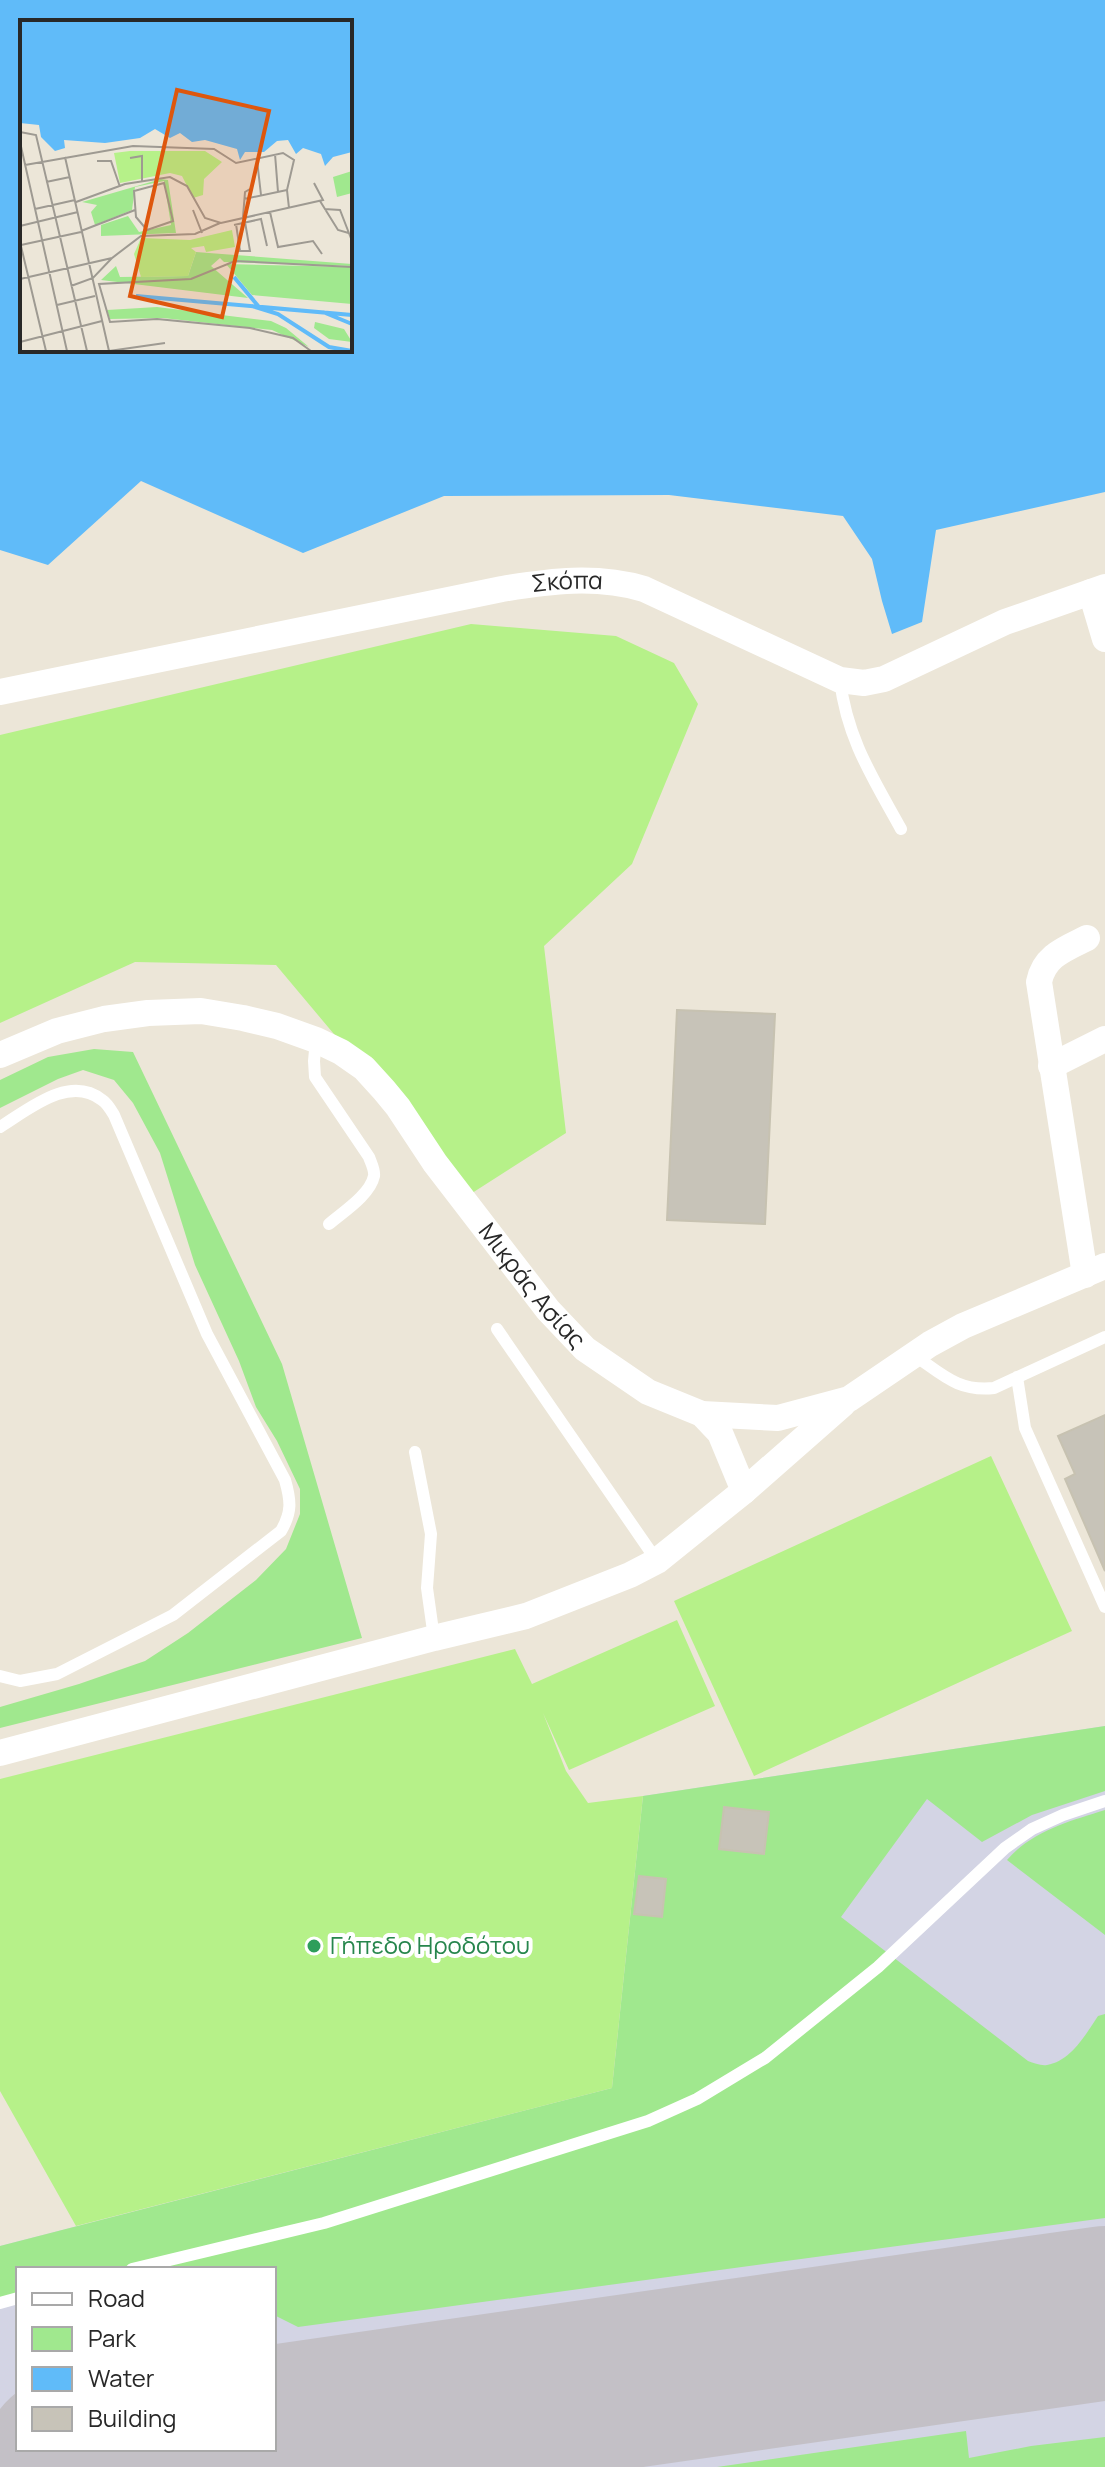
<svg xmlns="http://www.w3.org/2000/svg" width="1105" height="2467" viewBox="0 0 1105 2467" font-family="Manrope,sans-serif">
<style>
.airport{fill:#d3d4e4;fill-rule:evenodd}
.green{fill:#a0e88e}
.pitch{fill:#b6f189}
.water{fill:#60bbf9;fill-rule:evenodd}
.lines{fill:none;stroke-linecap:round;stroke-linejoin:round}
.runway{stroke:#c3c0c6;stroke-width:174}
.building{fill:#c7c3b8;stroke:#c7c2b1;stroke-width:2}
.lane{stroke:#fff;stroke-width:12}
.street{stroke:#fff;stroke-width:26}
.leisure-dot{fill:#2e9e5b;stroke:#fff;stroke-width:3}
.labels{text-anchor:middle;stroke-width:8;stroke-linejoin:round;paint-order:stroke}
.street-label{font-size:24px;fill:#282828;stroke:#fff}
.leisure-label{font-size:24px;fill:#27864d;stroke:#fff;text-anchor:start}
.inset-river{fill:none;stroke:#60bbf9;stroke-width:4}
.inset-road{fill:none;stroke:#9e9a92;stroke-width:2}
.view{fill:#de570d;fill-opacity:0.15;stroke:#de570d;stroke-width:4}
.inset-edge{fill:none;stroke:#282828;stroke-width:4}
</style>
<rect width="100%" height="100%" fill="#ece6d8"/>
<path class="airport" d="M 1105,1726 L 1105,2467 L 0,2467 L 0,2246 L 612,2088 L 643,1796 ZM 18,2269 L 274,2269 L 274,2449 L 18,2449 Z"/>
<path class="green" d="M 94,1049 L 133,1052 L 282,1364 L 362,1638 L 0,1728 L 0,1707 L 79,1684 L 145,1661 L 188,1633 L 256,1580 L 286,1549 L 300,1514 L 300,1489 L 277,1441 L 256,1407 L 239,1361 L 195,1265 L 160,1153 L 133,1103 L 114,1080 L 83,1070 L 58,1079 L 0,1108 L 0,1080 L 48,1057 Z
M 1105,1726 L 1105,1791 L 1032,1815 L 982,1842 L 927,1799 L 841,1917 L 1028,2061 C 1034,2063 1041,2066 1047,2065 C 1071,2061 1086,2034 1098,2016 L 1105,2014 L 1105,2218 L 298,2327 L 274,2315 L 274,2269 L 18,2269 L 18,2304 L 0,2300 L 0,2246 L 612,2088 L 643,1796 Z
M 1105,1810 L 1105,1935 L 1007,1860 C 1032,1831 1070,1821 1105,1810 Z
M 966,2431 L 969,2458 L 1031,2446 L 1105,2437 L 1105,2467 L 717,2467 Z"/>
<path class="pitch" d="M 471,624 L 616,636 L 674,663 L 698,704 L 632,864 L 544,946 L 566,1133 L 469,1195 L 276,965 L 135,962 L 0,1023 L 0,735 Z
M 991,1456 L 1072,1631 L 754,1776 L 674,1601 Z
M 677,1620 L 715,1706 L 569,1770 L 543,1713 L 566,1771 L 588,1803 L 643,1796 L 612,2088 L 76,2226 L 0,2091 L 0,1779 L 515,1649 L 532,1684 Z"/>
<path class="water" d="M 0,0 L 1105,0 L 1105,492 L 936,530 L 922,622 L 892,634 L 882,601 L 872,559 L 843,516 L 669,495 L 444,496 L 303,553 L 141,481 L 48,565 L 0,550 ZM 22,22 L 350,22 L 350,350 L 22,350 Z"/>
<g class="lines">
<path class="runway" d="M 274,2432 L 1105,2313
M 69,2462 L 157,2449"/>
</g>
<path class="building" d="M 677,1010 L 775,1014 L 765,1224 L 667,1220 Z
M 1105,1415 L 1105,1571 L 1065,1479 L 1075,1474 L 1058,1436 Z
M 724,1807 L 769,1812 L 764,1854 L 719,1849 Z
M 639,1876 L 666,1879 L 662,1917 L 634,1914 Z"/>
<g class="lines">
<path class="lane" d="M 840,680 C 847,739 873,778 901,829
M 316,1040 L 314,1061 L 315,1077 L 369,1157 C 371,1163 375,1170 374,1176 C 370,1195 343,1212 329,1224
M 0,1127 C 28,1110 69,1074 102,1100 C 107,1103 111,1110 114,1115 L 207,1334 L 285,1480 C 291,1501 292,1512 281,1531 L 173,1615 L 57,1674 L 20,1681 L 0,1676
M 497,1329 L 657,1561
M 914,1355 C 942,1374 958,1392 994,1388 L 1105,1337
M 1017,1377 L 1025,1428 L 1105,1607
M 415,1452 L 431,1534 L 427,1588 L 434,1638
M 132,2269 L 324,2223 L 648,2121 L 697,2099 L 765,2058 L 878,1967 L 1005,1848 L 1032,1829 L 1063,1815 L 1105,1801
M 0,2303 L 18,2298"/>
<g class="street">
<path d="M 1091,592 L 1105,639"/>
<path id="s1" d="M 0,692 L 502,589 C 550,581 596,575 644,589 L 840,680 L 864,683 L 884,679 L 1005,622 L 1105,587"/>
<path id="s2" d="M 0,1055 L 57,1031 L 104,1019 L 148,1013 L 201,1011 L 243,1018 L 277,1026 L 316,1040 L 341,1052 L 364,1068 L 384,1090 L 398,1107 L 435,1163 L 548,1310 L 585,1349 L 648,1392 L 702,1414 L 778,1418 L 849,1399 L 930,1344 L 963,1326 L 1105,1266"/>
<path d="M 1051,1066 L 1105,1039"/>
<path d="M 1085,1275 L 1039,982 C 1044,956 1065,949 1087,938"/>
<path d="M 702,1414 L 720,1433 L 744,1491"/>
<path d="M 0,1753 L 434,1638 L 526,1616 L 630,1575 L 657,1561 L 744,1491 L 843,1404"/>
</g>
</g>
<circle class="leisure-dot" cx="314" cy="1946" r="8"/>
<g class="labels">
<g class="street-label">
<text dy="8" stroke="none"><textPath href="#s1" startOffset="578">Σκόπα</textPath></text>
<text dy="8" stroke="none"><textPath href="#s2" startOffset="658">Μικράς Ασίας</textPath></text>
</g>
<g class="leisure-label">
<text x="330" y="1954">Γήπεδο Ηροδότου</text>
</g>
</g>
<g transform="translate(20 20)">
<rect width="332" height="332" fill="#ece6d8"/>
<path d="M 332,151 L 332,173 L 317,177 L 313,157 ZM 141,159 L 148,160 L 156,213 L 81,216 L 81,205 L 108,196 L 119,212 L 151,205 L 144,161 L 115,167 L 112,190 L 75,205 L 71,192 L 77,185 L 62,182 ZM 176,232 L 332,244 L 332,246 L 204,242 L 200,238 L 191,246 L 228,278 L 81,260 L 96,246 L 100,257 L 168,256 ZM 206,244 L 332,247 L 332,284 L 232,275 ZM 137,287 L 251,301 L 266,308 L 289,327 L 252,310 L 143,298 L 90,299 L 87,290 ZM 295,302 L 324,309 L 332,322 L 309,319 L 294,308 Z" fill="#a0e88e"/>
<path d="M 110,131 L 185,131 L 202,142 L 184,159 L 183,175 L 173,178 L 162,156 L 150,153 L 100,163 L 94,133 ZM 212,210 L 215,227 L 186,232 L 184,226 L 171,228 L 176,232 L 168,256 L 121,257 L 114,234 L 121,218 L 170,220 Z" fill="#b6f189"/>
<path d="M 0,1 L 332,1 L 332,132 L 313,137 L 305,146 L 301,134 L 283,128 L 276,134 L 268,120 L 257,121 L 244,132 L 225,132 L 220,140 L 217,129 L 185,120 L 172,122 L 160,113 L 150,118 L 135,109 L 120,118 L 85,123 L 44,120 L 45,128 L 35,131 L 21,117 L 19,105 L 0,103 Z" fill="#60bbf9"/>
<path class="inset-river" d="M 214,257 L 239,287M 116,276 L 332,295M 232,286 L 258,294 L 309,327 L 332,331M 303,292 L 332,304"/>
<path class="inset-road" d="M 0,112 L 16,115 L 67,331M 0,122 L 47,331M 255,134 L 258,172M 45,137 L 89,331M 110,138 L 122,136 L 122,161M 237,140 L 241,175M 77,141 L 91,141 L 100,167M 5,145 L 113,126 L 194,129 L 216,143 L 263,133 L 274,140 L 267,170 L 269,188M 26,162 L 50,157M 144,163 L 153,201 L 127,210 L 116,197 L 114,171 ZM 224,179 L 267,170M 300,181 L 318,210 L 332,214M 56,182 L 105,164 L 150,157 L 167,166 L 185,198 L 201,203 L 303,180 L 294,163M 15,189 L 55,180M 304,189 L 320,190 L 332,221M 173,190 L 182,213M 250,192 L 258,227 L 293,221 L 302,234M 223,197 L 225,172 L 230,169M 216,204 L 220,231 L 230,231 L 225,202M 214,205 L 241,199 L 247,226M 0,206 L 58,192M 61,211 L 115,190M 0,222 L 26,331M 1,225 L 61,212M 0,259 L 92,238 L 121,216 L 175,214 L 200,203M 51,266 L 73,258 L 92,238M 37,285 L 75,276M 0,322 L 82,301M 89,331 L 145,323M 291,331 L 273,318 L 230,308 L 137,299 L 90,302 L 79,264 L 171,259 L 215,241 L 332,247"/>
<path class="view" d="M 157,70 L 249,91 L 202,297 L 110,276 Z"/>
<rect width="332" height="332" class="inset-edge"/>
</g>
<rect x="16" y="2267" width="260" height="184" fill="#ffffff" stroke="#a9a9a9" stroke-width="2"/>
<rect x="32" y="2293" width="40" height="12" fill="#ffffff" stroke="#a9a9a9" stroke-width="2"/>
<text x="88" y="2307" font-size="24" fill="#282828">Road</text>
<rect x="32" y="2327" width="40" height="24" fill="#a0e88e" stroke="#a9a9a9" stroke-width="2"/>
<text x="88" y="2347" font-size="24" fill="#282828">Park</text>
<rect x="32" y="2367" width="40" height="24" fill="#60bbf9" stroke="#a9a9a9" stroke-width="2"/>
<text x="88" y="2387" font-size="24" fill="#282828">Water</text>
<rect x="32" y="2407" width="40" height="24" fill="#c7c3b8" stroke="#a9a9a9" stroke-width="2"/>
<text x="88" y="2427" font-size="24" fill="#282828">Building</text>
</svg>
